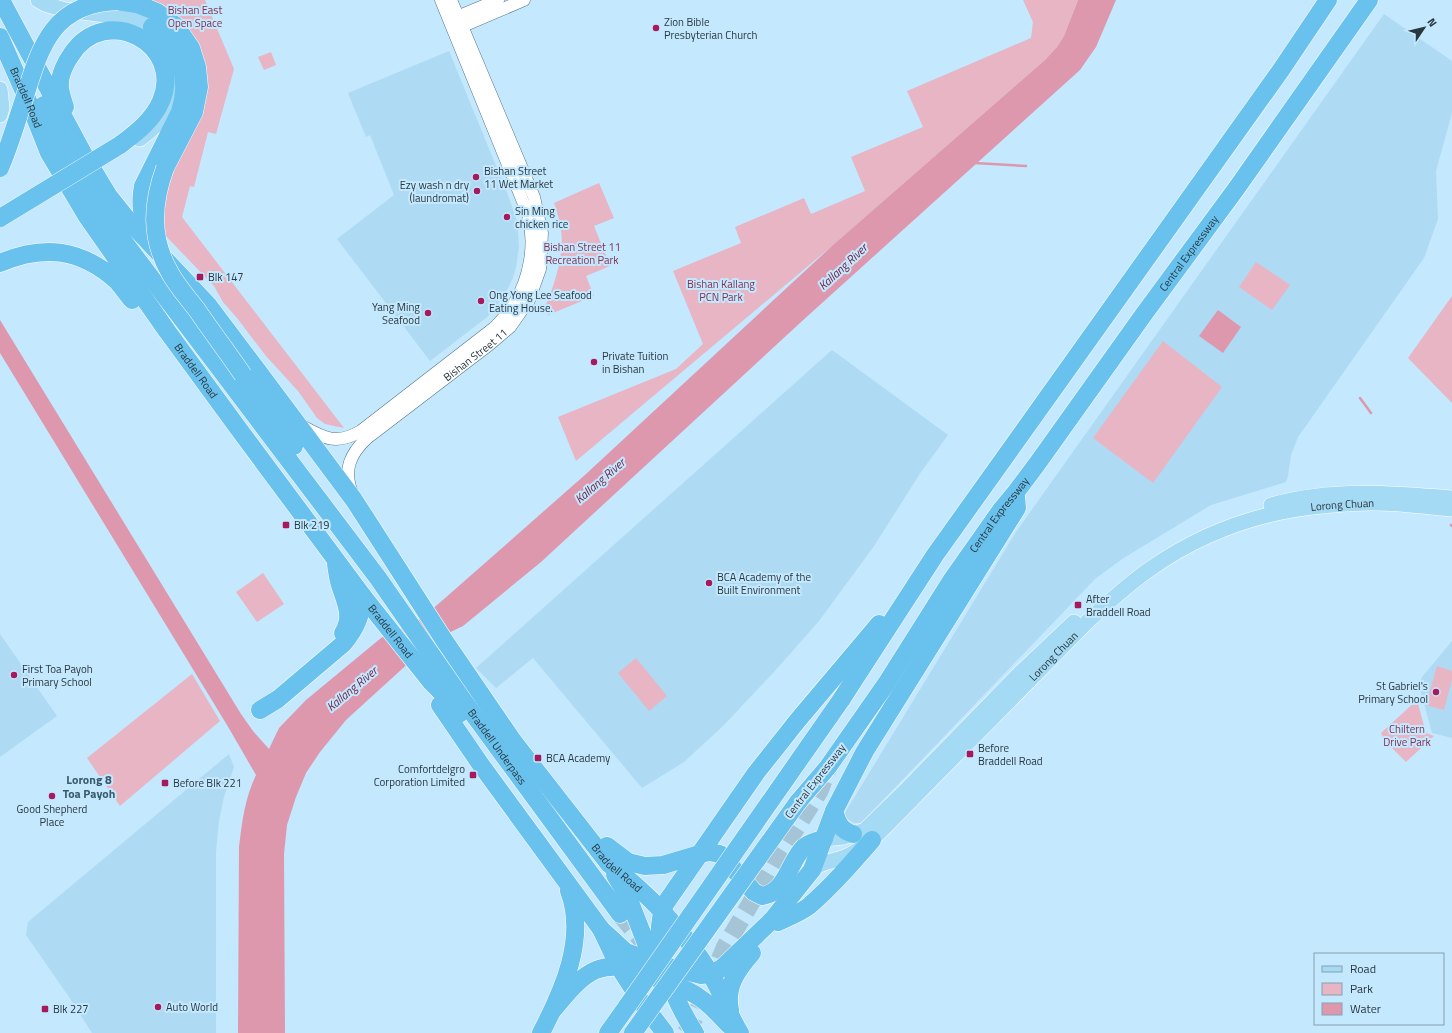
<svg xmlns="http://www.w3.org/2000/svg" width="1452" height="1033" viewBox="0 0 1452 1033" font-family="'Titillium Web',sans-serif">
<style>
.built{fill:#afdaf3}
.green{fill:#e7b5c4}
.water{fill:#dd98ae}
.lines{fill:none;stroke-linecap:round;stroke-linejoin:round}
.stream{stroke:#dd98ae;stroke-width:2.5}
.highway-tunnel{stroke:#a5c5d7;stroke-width:18;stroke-dasharray:18 9;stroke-linecap:butt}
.minor-casing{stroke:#547588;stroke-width:13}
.major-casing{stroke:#fff;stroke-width:16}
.highway-casing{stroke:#fff;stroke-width:19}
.minor{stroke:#fff;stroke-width:12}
.major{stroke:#a5daf4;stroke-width:15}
.highway{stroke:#69c1ed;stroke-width:18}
.highway-bridge-casing{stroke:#fff;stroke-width:19;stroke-linecap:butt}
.highway-bridge{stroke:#69c1ed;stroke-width:18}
.poi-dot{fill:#a6195d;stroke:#c4e8fd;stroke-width:1.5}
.labels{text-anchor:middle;stroke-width:4;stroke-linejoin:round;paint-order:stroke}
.park-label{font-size:11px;fill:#823151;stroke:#c4e8fd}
.poi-label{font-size:11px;fill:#29373f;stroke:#c4e8fd;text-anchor:start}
.street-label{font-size:11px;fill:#29373f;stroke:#c4e8fd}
.water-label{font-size:12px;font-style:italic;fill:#732445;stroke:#c4e8fd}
.neighbourhood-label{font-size:12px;font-weight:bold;fill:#395a6b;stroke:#c4e8fd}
</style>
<rect width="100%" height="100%" fill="#c4e8fd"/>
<path class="built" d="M 1384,14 L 1452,61 L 1452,113 L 1436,171 L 1438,219 L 1424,258 L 1298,437 L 1291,455 L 1288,476 L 1286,482 L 1211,505 L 1122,559 L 1095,579 L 861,823 L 854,823 L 843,816 L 1016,532 Z
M 449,51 L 508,195 L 517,221 L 519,246 L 516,268 L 512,280 L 507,290 L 495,309 L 486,318 L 430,361 L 337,239 L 394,195 L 370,135 L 366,137 L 348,93 Z
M 832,350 L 948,435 L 921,472 L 874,546 L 819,621 L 774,672 L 723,726 L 684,762 L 642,788 L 533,658 L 496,688 L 476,668 Z
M 0,634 L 57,716 L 0,757 Z
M 1452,641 L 1452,738 L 1432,733 L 1419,685 L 1422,677 Z
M 229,754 L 234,767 L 224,797 L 219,821 L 216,852 L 216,1033 L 92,1033 L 71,1000 L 26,935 L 28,922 Z"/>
<path class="green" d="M 144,0 L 205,0 L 234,69 L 216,134 L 208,132 L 194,187 L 190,186 L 182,217 L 344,428 L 325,424 L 317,418 L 298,391 L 266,356 L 237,318 L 223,302 L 214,286 L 161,231 L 160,216 L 171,174 Z
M 1023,0 L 1078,0 L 1064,36 L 1057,47 L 1045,60 L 833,245 L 576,461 L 558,417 L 676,369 L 703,344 L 673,271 L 741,243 L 735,227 L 804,198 L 811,214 L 865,191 L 851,157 L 923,127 L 907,91 L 1031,38 L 1033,22 Z
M 271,52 L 276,65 L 264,70 L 258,57 Z
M 599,183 L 614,218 L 594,226 L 610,266 L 586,276 L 594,296 L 548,315 L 545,307 C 554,286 565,254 561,230 C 560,221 557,212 554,203 Z
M 1256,262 L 1290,285 L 1272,310 L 1239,287 Z
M 1452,296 L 1452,403 L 1408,358 Z
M 1163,341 L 1222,387 L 1153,483 L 1093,438 Z
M 263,573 L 284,604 L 257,622 L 236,592 Z
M 636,658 L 667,696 L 649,711 L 618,673 Z
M 1437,666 L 1452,671 L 1452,679 L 1444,710 L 1426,705 Z
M 192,674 L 220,721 L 120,806 L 87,758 Z
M 1417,700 L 1426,733 L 1434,736 L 1406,762 L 1384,740 L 1381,733 Z"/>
<path class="water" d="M 1078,0 L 1116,0 L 1096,47 L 1080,70 L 801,322 L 541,562 L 463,626 L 436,639 L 402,669 L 346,720 L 320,752 L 306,773 L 296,797 L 287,825 L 284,854 L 285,1033 L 238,1033 L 239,847 C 242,821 245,798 256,775 L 227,725 L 0,353 L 0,320 L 241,714 L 253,731 L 269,749 L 279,728 L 306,700 L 381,638 L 422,618 L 444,599 L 586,474 L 833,245 L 1045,60 L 1057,47 L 1064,36 Z
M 1218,310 L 1241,327 L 1223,353 L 1199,336 Z"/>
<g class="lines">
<path class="stream" d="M 975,163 L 1026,166
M 1360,398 L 1371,413
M 1451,525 L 1452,526"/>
<path class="highway-tunnel" d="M 620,914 L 645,944
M 686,1033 L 695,1017 L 725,947 L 779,855 L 814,800 L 820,790 L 828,768"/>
<defs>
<g id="minor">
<path d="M 452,19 L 498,0"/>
<path d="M 456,29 L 524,0"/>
<path d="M 302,426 C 325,439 337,445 361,431 L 494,328 C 501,321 509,313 514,304 C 530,278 536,244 528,214 L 441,0"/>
<path id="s1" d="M 352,493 C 343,470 350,454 367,438 L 490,344 L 510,327 L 529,300 L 540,269 L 542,233 L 534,197 L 451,0"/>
</g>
<g id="major">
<path d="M 38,0 L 45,4 L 65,10 L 130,18 L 152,27 L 158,36"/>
<path d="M 0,89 L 2,108 L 0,115"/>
<path d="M 140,139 C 166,120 182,97 173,64"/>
<path d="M 1271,505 C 1331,488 1391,493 1452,498"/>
<path d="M 824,839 L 844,837 L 865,830 L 902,794 L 1021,672 L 1074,622"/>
<path id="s2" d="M 812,870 C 822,861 833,862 845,857 C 855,853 863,847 872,840 L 1089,620 C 1109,602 1128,584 1150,569 C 1187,543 1232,523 1277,513 C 1307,506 1339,504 1370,503 C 1397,502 1425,507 1452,509"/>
</g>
<g id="highway">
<path id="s3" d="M 1,0 L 85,157 L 108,195 L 128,220 L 208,305 L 257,370 L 354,500 L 444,640 L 513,741 L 609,864 C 647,892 685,932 710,973 C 722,992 728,1014 740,1033"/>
<path d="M 118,1 L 137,4 L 157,12 L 176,26 L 191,48 L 197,67 L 199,87 L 194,112 L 165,168"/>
<path id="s4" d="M 0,37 L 32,110 L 49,153 L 86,215 L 167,331 L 238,428 L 362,595 L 431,682 L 447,698 L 459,714"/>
<path id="s5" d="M 44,105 L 65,151 L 95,201 L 124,242 L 378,578 L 460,696 L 620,914"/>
<path d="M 65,107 C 63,100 59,91 60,83 C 60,74 66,62 71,55 C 106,1 185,45 161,101 C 153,120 136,133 120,145"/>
<path d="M 151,239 C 143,221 139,206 143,186 L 180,112 C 191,77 181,49 152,27"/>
<path d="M 0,263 C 44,244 81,249 117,281 C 122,287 127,294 132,300"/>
<path d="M 243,375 L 294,446"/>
<path d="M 336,564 C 337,571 338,579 340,585 C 345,601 354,617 343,633"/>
<path d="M 841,700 L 935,555 L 1281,70 L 1328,0"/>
<path d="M 440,705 L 481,765 L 601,929 L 619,967 L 642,1003 L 665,1033"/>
<path d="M 260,710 L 278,699 L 343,644 C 355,630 363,613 362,595"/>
<path id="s6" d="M 798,802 L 828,767 L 886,684 L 951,581 L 1001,510 L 1016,492 L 1037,464 L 1144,314 L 1236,189 L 1369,0"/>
<path d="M 834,811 C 838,823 840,830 853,834"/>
<path d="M 607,846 L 628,862 L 645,866 L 663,865 L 700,854 L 709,852 L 720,854 L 754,892 L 762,896 C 787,892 789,861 804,847 C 810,842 816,841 824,839"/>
<path d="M 615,875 L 628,897 L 656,969"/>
<path d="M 778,922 C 789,917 800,913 809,906 C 832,886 852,863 872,840"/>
<path d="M 601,929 L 626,952 L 665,966 L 701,975 L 711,974 L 722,968 L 772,920 L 812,870 L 834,811 L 865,751 L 1017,508 L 1016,497"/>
<path d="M 553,1010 C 565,996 579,977 596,970 C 620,960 647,975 669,983 C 680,987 691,991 700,998 C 711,1005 720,1016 729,1025"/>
<path d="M 730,1010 C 725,987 737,970 752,953"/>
<path d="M 541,1033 C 563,991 587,938 569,891"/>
<path d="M 608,1033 L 628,1005"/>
<path d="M 695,1033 C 673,998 649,945 665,904 L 756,773 L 798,720 L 879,624"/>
</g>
</defs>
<use href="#minor" class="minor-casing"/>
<use href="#major" class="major-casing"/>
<use href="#highway" class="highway-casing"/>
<use href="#minor" class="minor"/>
<use href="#major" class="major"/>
<use href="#highway" class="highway"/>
<defs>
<path id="highway-bridge" d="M 0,168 C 10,145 17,120 25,96 C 41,44 54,3 118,1
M 165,168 C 152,204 150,238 170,273 C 177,286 188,298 197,310 C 212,332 228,353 243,375
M 0,218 L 120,145
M 628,1005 L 841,700
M 633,1033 L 798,802"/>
</defs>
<use href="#highway-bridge" class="highway-bridge-casing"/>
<use href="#highway-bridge" class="highway-bridge"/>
</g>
<g class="poi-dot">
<circle cx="656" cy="28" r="4"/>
<circle cx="476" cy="177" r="4"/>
<circle cx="477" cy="191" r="4"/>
<circle cx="507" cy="217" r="4"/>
<rect x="196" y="273" width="8" height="8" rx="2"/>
<circle cx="481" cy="301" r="4"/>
<circle cx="428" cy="313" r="4"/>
<circle cx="594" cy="362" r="4"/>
<rect x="282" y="521" width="8" height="8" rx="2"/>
<circle cx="709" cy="583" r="4"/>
<rect x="1074" y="601" width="8" height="8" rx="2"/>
<circle cx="14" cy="675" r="4"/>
<circle cx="1436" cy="692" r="4"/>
<rect x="966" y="750" width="8" height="8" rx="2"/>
<rect x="534" y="754" width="8" height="8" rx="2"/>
<rect x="469" y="771" width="8" height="8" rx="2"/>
<rect x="161" y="779" width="8" height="8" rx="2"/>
<circle cx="52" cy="796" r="4"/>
<circle cx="158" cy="1007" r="4"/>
<rect x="41" y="1005" width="8" height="8" rx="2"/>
</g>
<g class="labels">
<g class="park-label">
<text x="195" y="14">Bishan East<tspan x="195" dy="13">Open Space</tspan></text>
<text x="582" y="251">Bishan Street 11<tspan x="582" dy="13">Recreation Park</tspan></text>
<text x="721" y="288">Bishan Kallang<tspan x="721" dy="13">PCN Park</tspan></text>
<text x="1407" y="733">Chiltern<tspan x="1407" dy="13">Drive Park</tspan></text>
</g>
<g class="poi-label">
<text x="664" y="26">Zion Bible<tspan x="664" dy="13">Presbyterian Church</tspan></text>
<text x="484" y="175">Bishan Street<tspan x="484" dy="13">11 Wet Market</tspan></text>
<text x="469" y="189" text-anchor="end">Ezy wash n dry<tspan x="469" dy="13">(laundromat)</tspan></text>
<text x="515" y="215">Sin Ming<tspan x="515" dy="13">chicken rice</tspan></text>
<text x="208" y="281">Blk 147</text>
<text x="489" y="299">Ong Yong Lee Seafood<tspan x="489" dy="13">Eating House.</tspan></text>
<text x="420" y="311" text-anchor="end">Yang Ming<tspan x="420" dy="13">Seafood</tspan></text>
<text x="602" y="360">Private Tuition<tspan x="602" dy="13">in Bishan</tspan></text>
<text x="294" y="529">Blk 219</text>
<text x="717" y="581">BCA Academy of the<tspan x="717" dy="13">Built Environment</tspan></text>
<text x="1086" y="603">After<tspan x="1086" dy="13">Braddell Road</tspan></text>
<text x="22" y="673">First Toa Payoh<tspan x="22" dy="13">Primary School</tspan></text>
<text x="1428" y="690" text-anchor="end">St Gabriel's<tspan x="1428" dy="13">Primary School</tspan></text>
<text x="978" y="752">Before<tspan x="978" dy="13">Braddell Road</tspan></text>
<text x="546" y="762">BCA Academy</text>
<text x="465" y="773" text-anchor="end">Comfortdelgro<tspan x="465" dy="13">Corporation Limited</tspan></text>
<text x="173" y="787">Before Blk 221</text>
<text x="52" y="813" text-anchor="middle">Good Shepherd<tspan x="52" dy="13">Place</tspan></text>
<text x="166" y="1011">Auto World</text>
<text x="53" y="1013">Blk 227</text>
</g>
<g class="street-label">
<text dy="4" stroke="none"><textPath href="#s4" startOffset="66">Braddell Road</textPath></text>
<text dy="4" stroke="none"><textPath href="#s6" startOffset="674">Central Expressway</textPath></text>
<text dy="4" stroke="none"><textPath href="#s1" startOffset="198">Bishan Street 11</textPath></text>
<text dy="4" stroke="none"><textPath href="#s4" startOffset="389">Braddell Road</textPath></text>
<text dy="4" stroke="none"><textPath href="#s2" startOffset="662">Lorong Chuan</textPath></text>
<text dy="4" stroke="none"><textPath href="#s6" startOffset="351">Central Expressway</textPath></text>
<text dy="4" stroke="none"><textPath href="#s4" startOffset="714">Braddell Road</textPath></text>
<text dy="4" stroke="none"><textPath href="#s2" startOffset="326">Lorong Chuan</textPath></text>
<text dy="4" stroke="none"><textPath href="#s5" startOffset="787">Braddell Underpass</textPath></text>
<text transform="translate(815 781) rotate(-52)" y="4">Central Expressway</text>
<text dy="4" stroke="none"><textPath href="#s3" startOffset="1068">Braddell Road</textPath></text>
</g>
<g class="water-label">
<text transform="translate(843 267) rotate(-43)" y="4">Kallang River</text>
<text transform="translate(600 481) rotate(-41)" y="4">Kallang River</text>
<text transform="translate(352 689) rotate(-40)" y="4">Kallang River</text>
</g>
<g class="neighbourhood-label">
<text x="89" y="784">Lorong 8<tspan x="89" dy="14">Toa Payoh</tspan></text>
</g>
</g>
<rect x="1314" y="953" width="130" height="72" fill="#c4e8fd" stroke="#86a1b1"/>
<rect x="1322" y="966" width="20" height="6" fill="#a5daf4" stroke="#86a1b1"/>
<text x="1350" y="973" font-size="12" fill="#29373f">Road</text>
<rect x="1322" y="983" width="20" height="12" fill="#e7b5c4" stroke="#86a1b1"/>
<text x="1350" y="993" font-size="12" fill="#29373f">Park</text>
<rect x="1322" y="1003" width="20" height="12" fill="#dd98ae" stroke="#86a1b1"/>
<text x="1350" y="1013" font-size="12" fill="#29373f">Water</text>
<g transform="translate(1424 28) rotate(55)" stroke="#c4e8fd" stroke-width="3" paint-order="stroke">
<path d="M0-3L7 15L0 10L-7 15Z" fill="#29373f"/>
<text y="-6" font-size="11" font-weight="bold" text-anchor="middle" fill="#29373f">N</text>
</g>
</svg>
